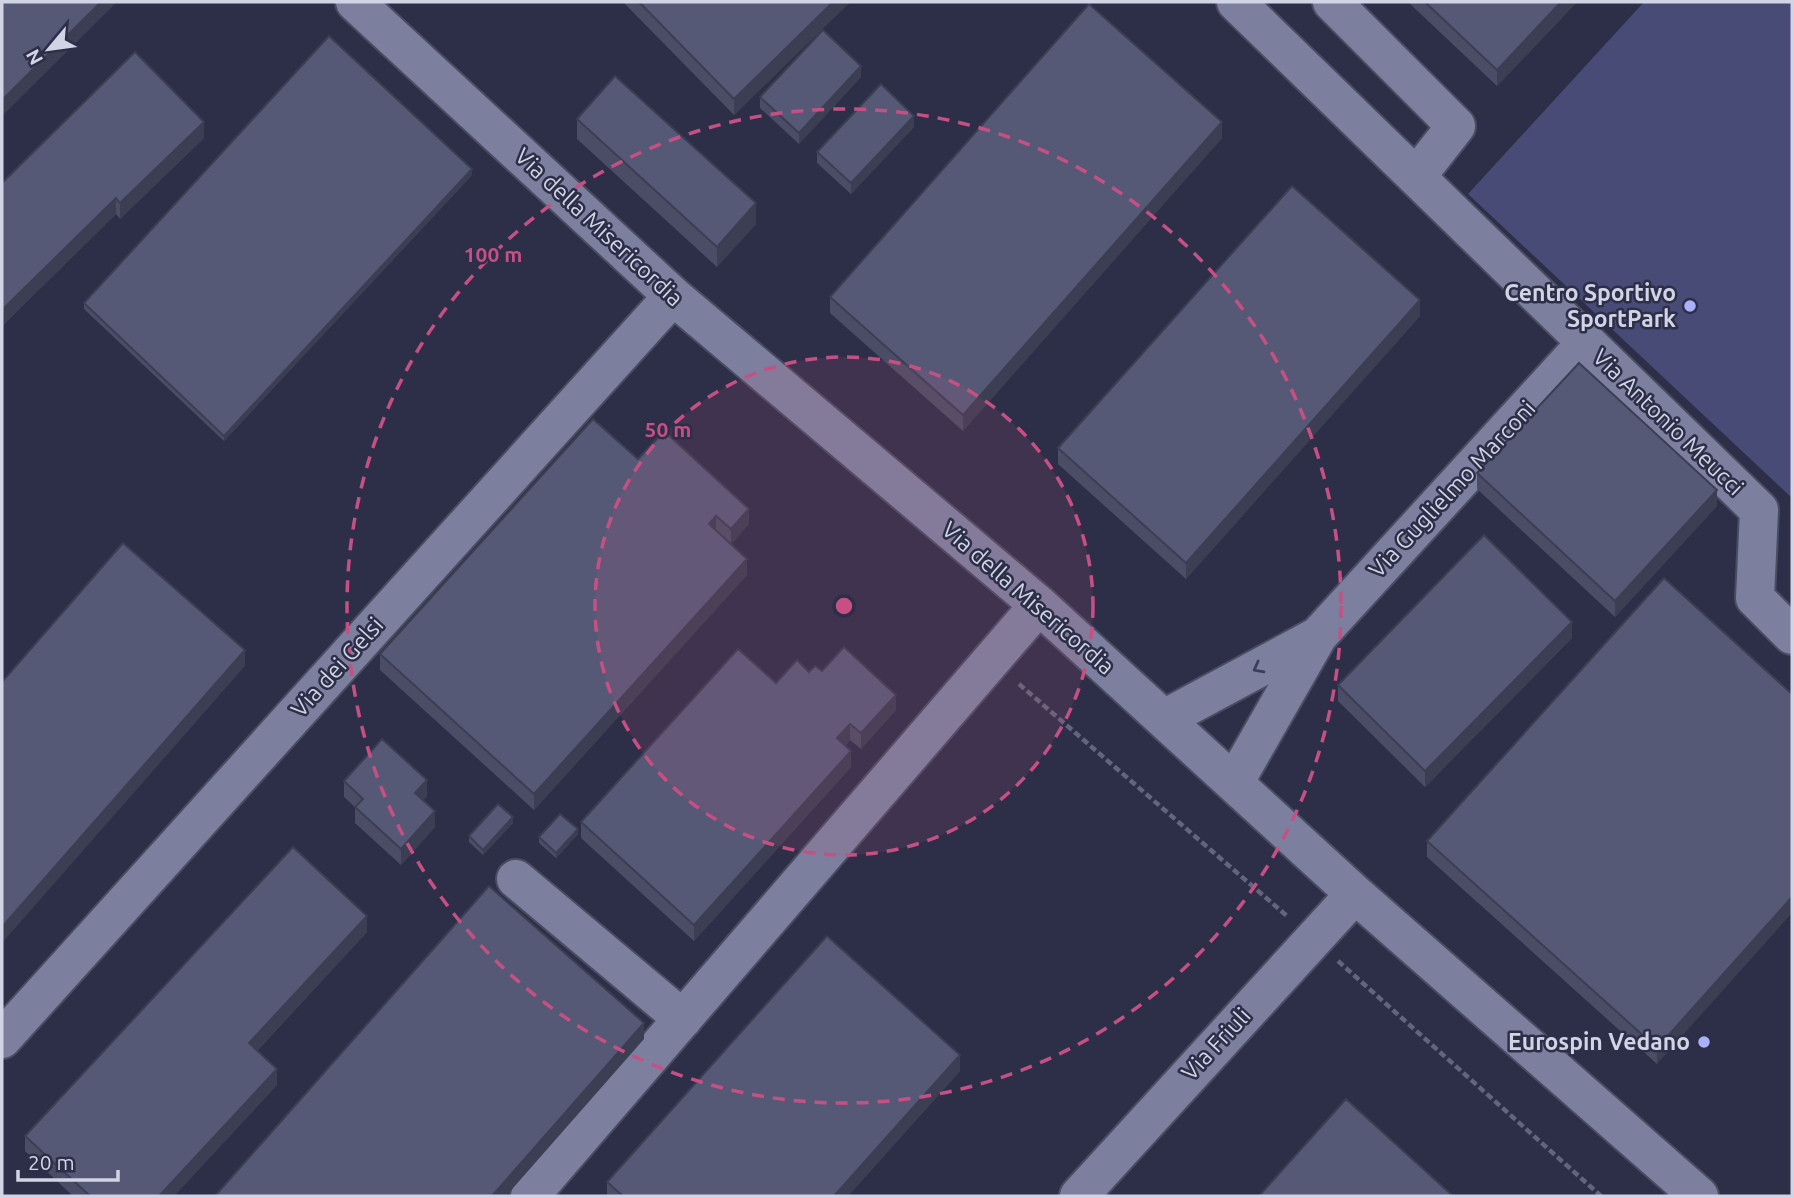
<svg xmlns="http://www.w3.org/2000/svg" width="1794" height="1198" viewBox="0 0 1794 1198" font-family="Ubuntu,sans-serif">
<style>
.green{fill:#484b76}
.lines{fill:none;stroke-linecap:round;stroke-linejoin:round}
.minor-casing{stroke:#4a4c62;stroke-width:42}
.path{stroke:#63657c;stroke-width:4.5;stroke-dasharray:7 3.5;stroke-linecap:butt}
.minor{stroke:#7c809e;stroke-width:38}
.wall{fill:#4a4d65}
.shaded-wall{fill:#3c3e53}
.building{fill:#565976;stroke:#3c3e53;stroke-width:2}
.oneway{stroke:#3d3f5a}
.ring{fill:none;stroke:#c65084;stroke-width:3.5;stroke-dasharray:12 9}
.poi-dot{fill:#a9b0fc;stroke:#2d2f49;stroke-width:2.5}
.labels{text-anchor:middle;stroke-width:5;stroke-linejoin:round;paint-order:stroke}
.street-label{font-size:23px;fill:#d1d4e4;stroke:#2d2f49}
.poi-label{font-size:23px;font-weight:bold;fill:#d1d4e4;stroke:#2d2f49;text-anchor:end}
.centre{fill:#c65084;stroke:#2d2f49;stroke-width:3.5}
.ring-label{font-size:21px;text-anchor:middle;font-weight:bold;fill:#c65084;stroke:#2d2f49;stroke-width:5;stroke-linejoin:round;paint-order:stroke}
</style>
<rect width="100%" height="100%" fill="#2d2f49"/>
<path class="green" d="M 1644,2 L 1792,2 L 1792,498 L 1468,194 Z"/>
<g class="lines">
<defs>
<path id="minor" d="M 355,2 L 673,296 L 1039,605 L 1355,894 L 1699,1196
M 1236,2 L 1759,510 L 1755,598 L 1792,635
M 1332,2 L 1456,126 L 1416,177
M 1164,719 L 1318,636
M 1234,783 L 1318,636 L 1586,343
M 516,879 L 683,1019
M 2,1039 L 673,296
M 530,1196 L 1039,605
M 1079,1196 L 1355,894"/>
</defs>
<use href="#minor" class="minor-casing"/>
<path class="path" d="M 1019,684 L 1287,916
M 1338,961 L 1601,1196"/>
<use href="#minor" class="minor"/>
</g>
<path class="wall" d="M 623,2 L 850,2 L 734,115 Z
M 1408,2 L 1577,2 L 1497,86 Z
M 861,77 L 799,144 L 760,108 L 760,97 Z
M 577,119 L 756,224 L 717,267 L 577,139 Z
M 914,127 L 851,194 L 817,163 L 817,152 Z
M 204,138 L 120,219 L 116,214 L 2,326 L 2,183 Z
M 1222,138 L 963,431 L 830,313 L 830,297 Z
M 472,175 L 224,441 L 84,309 L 84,303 Z
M 1420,316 L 1186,579 L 1058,464 L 1058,448 Z
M 638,459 L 749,524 L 731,544 L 747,575 L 534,810 L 380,670 L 380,654 Z
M 1477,473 L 1717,506 L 1615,617 L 1477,489 Z
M 1572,638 L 1425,787 L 1338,701 L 1338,685 Z
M 822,671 L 896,710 L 861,749 L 850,740 L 845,746 L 851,767 L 694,941 L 581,838 L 581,822 L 776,683 L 809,672 Z
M 1792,694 L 1657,1064 L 1427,857 L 1427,841 Z
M 344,781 L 427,796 L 423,800 L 435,827 L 401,865 L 355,823 L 355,807 L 344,797 Z
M 513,823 L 483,855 L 469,842 L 469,836 Z
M 578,834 L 556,858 L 539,843 L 539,837 Z
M 367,932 L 257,1051 L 277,1085 L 174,1196 L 73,1196 L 25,1151 L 25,1136 Z
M 960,1071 L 848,1196 L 607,1196 L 607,1182 Z"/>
<path class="shaded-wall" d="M 101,2 L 115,2 L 115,4 L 2,116 L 2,100 Z
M 833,2 L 850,2 L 734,115 L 734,99 Z
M 1561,2 L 1577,2 L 1497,86 L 1497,70 Z
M 861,66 L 861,77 L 799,144 L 799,133 Z
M 914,116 L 914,127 L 851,194 L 851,183 Z
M 204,122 L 204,138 L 120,219 L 120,203 Z
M 1222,122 L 1222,138 L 963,431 L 963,415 Z
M 472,169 L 472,175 L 224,441 L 224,436 Z
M 116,198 L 116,214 L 2,326 L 2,310 Z
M 756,203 L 756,224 L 717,267 L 717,247 Z
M 1420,300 L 1420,316 L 1186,579 L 1186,563 Z
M 1717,490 L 1717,506 L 1615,617 L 1615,601 Z
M 749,509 L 749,524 L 731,545 L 731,529 Z
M 716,516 L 716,532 L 709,524 Z
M 747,559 L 747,575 L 534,810 L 534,794 Z
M 1572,622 L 1572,638 L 1425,787 L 1425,771 Z
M 245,650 L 245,666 L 2,943 L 2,927 Z
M 896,695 L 896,710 L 861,749 L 861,733 Z
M 850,724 L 850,740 L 837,754 L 837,738 Z
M 851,751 L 851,767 L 694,941 L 694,925 Z
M 427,780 L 427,796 L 415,809 L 415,793 Z
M 435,811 L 435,827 L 401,865 L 401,849 Z
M 513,817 L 513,823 L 483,855 L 483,850 Z
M 578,829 L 578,834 L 556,858 L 556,853 Z
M 1792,897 L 1792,913 L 1657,1064 L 1657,1048 Z
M 367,916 L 367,932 L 249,1059 L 249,1043 Z
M 644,1023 L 644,1039 L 506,1196 L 492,1196 Z
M 960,1055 L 960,1071 L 848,1196 L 834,1196 Z
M 277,1069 L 277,1085 L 174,1196 L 159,1196 Z"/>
<path class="building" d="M 2,2 L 101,2 L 2,100 Z
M 639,2 L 833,2 L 734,99 Z
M 1425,2 L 1561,2 L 1497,70 Z
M 1089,4 L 1222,122 L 963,415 L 830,297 Z
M 823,30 L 861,66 L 799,133 L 760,97 Z
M 329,36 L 472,169 L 224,436 L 84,303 Z
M 135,52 L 204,122 L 120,203 L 116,198 L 2,310 L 2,183 Z
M 615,76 L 756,203 L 717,247 L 577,119 Z
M 881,84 L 914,116 L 851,183 L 817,152 Z
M 1292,186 L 1420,300 L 1186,563 L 1058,448 Z
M 1579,363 L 1717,490 L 1615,601 L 1477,473 Z
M 593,419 L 638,459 L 664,431 L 749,509 L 731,529 L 716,516 L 709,524 L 747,559 L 534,794 L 380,654 Z
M 1484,535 L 1572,622 L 1425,771 L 1338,685 Z
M 123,543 L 245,650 L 2,927 L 2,682 Z
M 1664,578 L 1792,694 L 1792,897 L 1657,1048 L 1427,841 Z
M 844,647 L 896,695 L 861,733 L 850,724 L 837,738 L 851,751 L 694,925 L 581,822 L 738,649 L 776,683 L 797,660 L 809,672 L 815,666 L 822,671 Z
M 382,739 L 427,780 L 415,793 L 435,811 L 401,849 L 355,807 L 363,799 L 344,781 Z
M 498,804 L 513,817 L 483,850 L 469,836 Z
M 560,814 L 578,829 L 556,853 L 539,837 Z
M 293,847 L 367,916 L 249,1043 L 277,1069 L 159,1196 L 90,1196 L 25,1136 Z
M 489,886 L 644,1023 L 492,1196 L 215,1196 Z
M 827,936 L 960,1055 L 834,1196 L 623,1196 L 607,1182 Z
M 1346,1099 L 1453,1196 L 1259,1196 Z"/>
<defs><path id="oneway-chevron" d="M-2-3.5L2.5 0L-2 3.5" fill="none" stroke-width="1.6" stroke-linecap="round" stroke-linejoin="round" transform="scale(1.75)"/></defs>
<use class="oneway" href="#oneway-chevron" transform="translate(1258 668) rotate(152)"/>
<circle cx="844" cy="606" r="249" fill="#c65084" fill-opacity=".12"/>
<g class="ring">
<circle cx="844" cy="606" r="249"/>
<circle cx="844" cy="606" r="497"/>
</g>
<g class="poi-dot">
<circle cx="1690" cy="306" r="7"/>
<circle cx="1704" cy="1042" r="7"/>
</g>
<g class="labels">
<g class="street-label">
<text transform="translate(599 227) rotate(43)" y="8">Via della Misericordia</text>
<text transform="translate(1668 422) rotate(44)" y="8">Via Antonio Meucci</text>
<text transform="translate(1452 489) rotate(-47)" y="8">Via Guglielmo Marconi</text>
<text transform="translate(1028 598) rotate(41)" y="8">Via della Misericordia</text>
<text transform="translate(337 667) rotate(-48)" y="8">Via dei Gelsi</text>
<text transform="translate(1216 1044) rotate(-47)" y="8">Via Friuli</text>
</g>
<g class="poi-label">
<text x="1676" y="301">Centro Sportivo<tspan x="1676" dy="26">SportPark</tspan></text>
<text x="1690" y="1050">Eurospin Vedano</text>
</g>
</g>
<circle cx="844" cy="606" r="10" class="centre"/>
<g class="ring-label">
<text x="493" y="262">100 m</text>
<text x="668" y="437">50 m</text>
</g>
<rect width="1794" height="1198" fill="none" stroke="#d1d4e4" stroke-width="7"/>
<g transform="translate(49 49) rotate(241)" stroke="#2d2f49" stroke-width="5" paint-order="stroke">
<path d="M0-5L12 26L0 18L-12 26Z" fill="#d1d4e4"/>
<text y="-10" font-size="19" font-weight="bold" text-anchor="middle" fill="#d1d4e4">N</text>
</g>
<path d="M18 1170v10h100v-10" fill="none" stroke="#d1d4e4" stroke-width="3.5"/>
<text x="28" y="1170" font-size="21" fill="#d1d4e4" stroke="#2d2f49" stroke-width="5" paint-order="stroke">20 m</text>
</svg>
